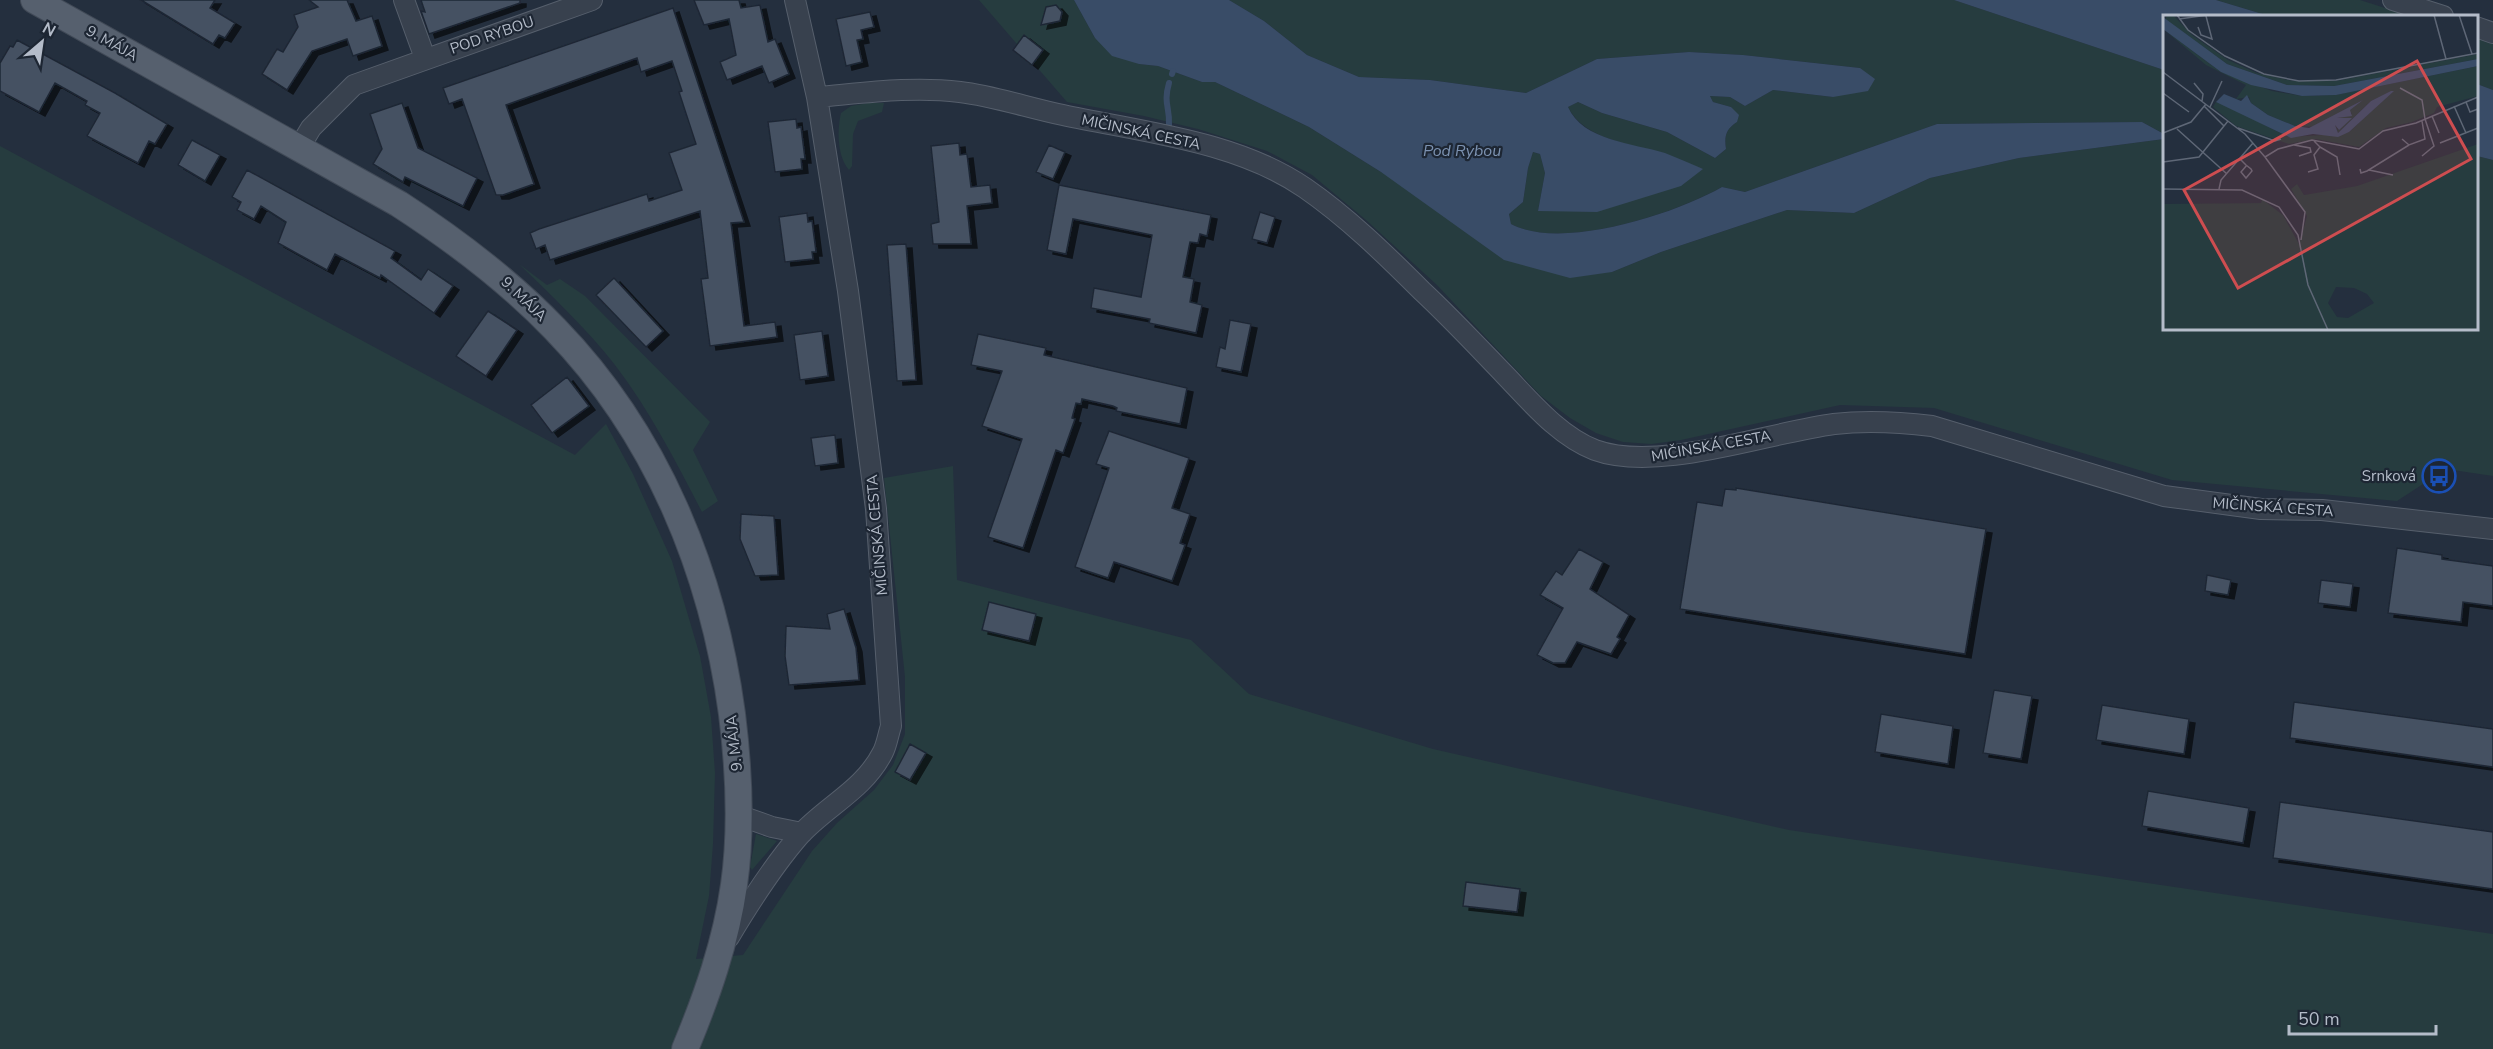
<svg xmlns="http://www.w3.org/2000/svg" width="2493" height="1049" viewBox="0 0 2493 1049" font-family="'Nunito Sans',sans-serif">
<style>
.green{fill:#263c3f}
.water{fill:#394c67}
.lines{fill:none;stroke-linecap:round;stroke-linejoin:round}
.stream{stroke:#394c67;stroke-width:6}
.building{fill:#455162;stroke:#1f2835;stroke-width:1.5;filter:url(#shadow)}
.minor-casing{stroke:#565f6c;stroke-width:22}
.major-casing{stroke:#414a57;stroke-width:28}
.minor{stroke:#38414e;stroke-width:20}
.major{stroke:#56606e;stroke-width:26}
.labels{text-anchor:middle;stroke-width:4.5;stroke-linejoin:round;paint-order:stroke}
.street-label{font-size:15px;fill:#b4bcc9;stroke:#1d2633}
.poi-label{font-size:15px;fill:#b4bcc9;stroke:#1d2633;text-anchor:end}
.water-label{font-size:16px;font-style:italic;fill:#7c92b1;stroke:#1d2633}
.inset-road{fill:none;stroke:#5e6776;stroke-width:1.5}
.view{fill:#ce4d50;fill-opacity:0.15;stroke:#ce4d50;stroke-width:3}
.inset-edge{fill:none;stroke:#b4bcc9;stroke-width:3}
</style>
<defs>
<filter id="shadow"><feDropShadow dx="6" dy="4" stdDeviation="0" flood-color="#0009"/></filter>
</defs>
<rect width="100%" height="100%" fill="#242f3e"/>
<path class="green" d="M 979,0 L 1074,0 L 1095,38 L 1139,64 L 1158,66 L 1202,82 L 1215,82 L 1309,127 L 1381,172 L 1612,272 L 1661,252 L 1787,210 L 1854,213 L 1930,178 L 2019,158 L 2164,139 L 2164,328 L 2476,328 L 2477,156 L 2493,160 L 2493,476 L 2446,469 L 2397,501 L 2172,480 L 1934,408 L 1840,405 L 1681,440 L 1651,444 L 1623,442 L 1596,433 L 1570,418 L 1541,396 L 1437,285 L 1366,220 L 1312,175 L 1267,151 L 1198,129 L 1144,116 L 1067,102 Z
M 1229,0 L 1954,0 L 2164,70 L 2164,134 L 2142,122 L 1937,124 L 1745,192 L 1722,187 C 1674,214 1562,251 1511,224 L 1509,214 L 1523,202 L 1528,168 L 1533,152 L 1540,154 L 1545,173 L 1538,211 L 1667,154 C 1634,145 1584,140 1568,107 L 1578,102 L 1602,113 L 1667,132 L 1715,158 L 1726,149 C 1724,136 1726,129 1737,122 L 1731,107 L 1713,102 L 1710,96 L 1730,97 L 1745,106 L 1773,90 L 1833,97 L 1860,68 L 1743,55 L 1689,52 L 1597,59 L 1526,93 L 1430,80 L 1359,77 L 1307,55 L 1264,21 Z
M 2216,0 L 2360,0 L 2410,16 L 2269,16 Z
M 2477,38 L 2493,44 L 2493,90 L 2477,84 Z
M 869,103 L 884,103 L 882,112 L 858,121 L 853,134 L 852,166 L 849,170 C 837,156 837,130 841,113 L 851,106 Z
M 0,146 L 575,455 L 606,424 L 633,474 L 672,561 L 700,656 L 711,717 L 715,773 L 713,844 L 709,896 L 696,959 L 743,955 L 812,851 L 837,823 L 874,790 L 893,765 L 905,734 L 905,677 L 884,478 L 953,466 L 957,580 L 1191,640 L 1249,694 L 1433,749 L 1789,830 L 2493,934 L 2493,1049 L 0,1049 Z
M 519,264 L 547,285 L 560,279 L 585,296 L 710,422 L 693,450 L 718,501 L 702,512 C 676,462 649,409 615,365 C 586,328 552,296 519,264 Z
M 756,834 L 777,841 L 752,870 L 750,867 Z"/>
<path class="water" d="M 1074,0 L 1229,0 L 1264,21 L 1307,55 L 1359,77 L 1430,80 L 1526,93 L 1597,59 L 1689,52 L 1743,55 L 1860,68 L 1875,79 L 1868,91 L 1833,97 L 1773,90 L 1745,106 L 1730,97 L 1710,96 L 1713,102 L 1731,107 L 1739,115 L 1737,122 C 1726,129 1724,136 1726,149 L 1715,158 L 1667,132 L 1602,113 L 1578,102 L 1568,107 C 1583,141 1633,143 1665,153 C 1678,158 1691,164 1703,169 L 1681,186 L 1597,212 L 1538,211 L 1545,173 L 1540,154 L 1533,152 L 1528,168 L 1523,202 L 1509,214 L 1511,224 C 1561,251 1675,214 1722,187 L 1745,192 L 1937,124 L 2142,122 L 2164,134 L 2164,139 L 2019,158 L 1930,178 L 1854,213 L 1787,210 L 1661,252 L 1612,272 L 1570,278 L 1504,260 L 1381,172 L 1309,127 L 1215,82 L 1202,82 L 1158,66 L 1139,64 L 1112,56 L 1095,38 Z
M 1954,0 L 2216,0 L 2269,16 L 2164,16 L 2164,70 Z
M 2477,84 L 2493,90 L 2493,160 L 2477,156 Z"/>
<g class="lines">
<path class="stream" d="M 1172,74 L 1173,71
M 1169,83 C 1163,104 1170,107 1169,125"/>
</g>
<path class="building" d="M 141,0 L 215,0 L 210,8 L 235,23 L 225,38 L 219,35 L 213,44 Z
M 309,0 L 347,0 L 356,21 L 372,16 L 382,46 L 353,56 L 347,39 L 312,51 L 287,90 L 262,74 L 277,49 L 283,52 L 298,27 L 294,15 L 318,7 Z
M 421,0 L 520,0 L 520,3 L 429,34 L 421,11 L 425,12 Z
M 694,0 L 739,0 L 741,8 L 760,5 L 768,42 L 775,39 L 789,74 L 769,83 L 762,66 L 727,80 L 720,62 L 736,55 L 729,19 L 704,25 Z
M 1056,5 L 1062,12 L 1060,21 L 1041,25 L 1046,7 Z
M 673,8 L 744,222 L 731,223 L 744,326 L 775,322 L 777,337 L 710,346 L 701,279 L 708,278 L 700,211 L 550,260 L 545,245 L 536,249 L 530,233 L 539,229 L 647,194 L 649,201 L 682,190 L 669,153 L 696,144 L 679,92 L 682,91 L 672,61 L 641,72 L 637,58 L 506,105 L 534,184 L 503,195 L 496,195 L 462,99 L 449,104 L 443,88 Z
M 870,12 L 874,27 L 861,30 L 863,39 L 857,40 L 862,62 L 846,66 L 836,19 Z
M 1024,35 L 1043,50 L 1032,65 L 1013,50 Z
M 17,40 L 115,93 L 167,124 L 155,144 L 149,141 L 138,163 L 87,136 L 100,113 L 85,105 L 87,101 L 55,83 L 39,112 L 0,91 L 0,63 L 10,46 L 13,47 Z
M 402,103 L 418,148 L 477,178 L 463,206 L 405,177 L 403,182 L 373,164 L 382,149 L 370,114 Z
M 796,119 L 797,128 L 801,127 L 805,159 L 801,159 L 802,169 L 775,172 L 768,122 Z
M 192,140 L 220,155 L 205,181 L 178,165 Z
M 959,143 L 960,155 L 967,154 L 971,187 L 990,185 L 992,203 L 967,206 L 971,244 L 933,244 L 931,224 L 939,222 L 931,146 Z
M 1049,145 L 1065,152 L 1053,179 L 1036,172 Z
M 247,170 L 395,251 L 391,258 L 421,280 L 428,269 L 453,286 L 434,313 L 381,275 L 380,278 L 335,254 L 327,270 L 278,243 L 286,222 L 261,206 L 254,219 L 237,210 L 241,202 L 232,197 Z
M 1059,185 L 1211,215 L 1207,236 L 1200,234 L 1198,243 L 1190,242 L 1183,277 L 1194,279 L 1190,302 L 1202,305 L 1196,333 L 1149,323 L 1150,319 L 1091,308 L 1094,288 L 1141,297 L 1152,235 L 1073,219 L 1066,254 L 1047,250 Z
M 1260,212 L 1275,217 L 1267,243 L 1252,239 Z
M 807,213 L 808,222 L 812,221 L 816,252 L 812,252 L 813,259 L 785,262 L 779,217 Z
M 906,244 L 916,380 L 897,381 L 887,245 Z
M 614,278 L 663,331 L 646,347 L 596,295 Z
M 488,311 L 517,330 L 486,376 L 456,356 Z
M 1230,320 L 1251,324 L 1241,372 L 1216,367 L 1220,347 L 1225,349 Z
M 822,331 L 828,376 L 800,380 L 794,335 Z
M 978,334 L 1046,348 L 1044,355 L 1187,388 L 1180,424 L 1116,411 L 1117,408 L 1113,406 L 1082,399 L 1081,404 L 1076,403 L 1072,418 L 1075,419 L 1063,453 L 1056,450 L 1023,548 L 988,537 L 1022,439 L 982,426 L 1002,371 L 971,365 Z
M 567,377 L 589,406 L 552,433 L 531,405 Z
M 1109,431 L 1189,458 L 1172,508 L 1190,514 L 1180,543 L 1185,545 L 1172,581 L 1114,562 L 1108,578 L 1075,567 L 1109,468 L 1096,464 Z
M 835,435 L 838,463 L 815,466 L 811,438 Z
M 1736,488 L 1986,529 L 1965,654 L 1680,609 L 1697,502 L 1722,506 L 1725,489 L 1736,490 Z
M 741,514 L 774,516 L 778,575 L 755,576 L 740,539 Z
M 2397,548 L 2442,555 L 2442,559 L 2493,566 L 2493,606 L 2463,602 L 2461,622 L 2388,613 Z
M 1579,549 L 1603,562 L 1590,589 L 1629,615 L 1617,637 L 1620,639 L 1611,654 L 1577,642 L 1565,663 L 1553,663 L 1537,655 L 1563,608 L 1540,595 L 1556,571 L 1562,575 Z
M 2207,575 L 2231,580 L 2228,595 L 2205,591 Z
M 2321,580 L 2353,584 L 2350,607 L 2318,603 Z
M 989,602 L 1036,614 L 1029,641 L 982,630 Z
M 844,609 L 856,648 L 859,680 L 789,685 L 785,656 L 786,626 L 830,629 L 827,614 Z
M 1994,690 L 2032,696 L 2021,759 L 1983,753 Z
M 2294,702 L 2493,729 L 2493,767 L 2290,738 Z
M 2102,705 L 2189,719 L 2184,754 L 2096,740 Z
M 1881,714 L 1953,726 L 1948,764 L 1875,752 Z
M 910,744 L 926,753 L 910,780 L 895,772 Z
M 2148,791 L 2249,808 L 2243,843 L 2142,826 Z
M 2280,802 L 2493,832 L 2493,889 L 2273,858 Z
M 1466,882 L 1520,889 L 1517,912 L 1463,906 Z"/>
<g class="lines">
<defs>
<path id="minor" d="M 404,0 L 425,58
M 2393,0 L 2443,16
M 2476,27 L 2493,33
M 817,97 C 864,93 912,86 960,92 C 994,96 1029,108 1063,115 C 1142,132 1237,141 1305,188 C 1347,217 1386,255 1422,291 C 1451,318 1478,347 1505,375 C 1531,402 1559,436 1595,450 C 1658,473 1766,433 1834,424 C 1868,420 1899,422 1932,426 L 2164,496 L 2261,509 L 2322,510 L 2493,529
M 299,148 L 311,128 L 354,85 L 592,0
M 738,815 L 772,827 L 802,833
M 729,937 C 750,902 772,867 799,836 C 826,806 864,790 883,752 C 887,744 888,735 891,726 L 876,509 L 848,291 L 817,97 L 795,0"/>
<path id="major" d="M 34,0 L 399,204 C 456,241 508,280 555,329 C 657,434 713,572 732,714 C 739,770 742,829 734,885 C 726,942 707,996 685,1049"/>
</defs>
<use href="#minor" class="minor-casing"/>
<use href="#major" class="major-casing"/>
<use href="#minor" class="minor"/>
<use href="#major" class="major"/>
</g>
<defs>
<symbol id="bus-ring" viewBox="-11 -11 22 22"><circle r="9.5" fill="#1d2633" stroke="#1a4fb4" stroke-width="1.5"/><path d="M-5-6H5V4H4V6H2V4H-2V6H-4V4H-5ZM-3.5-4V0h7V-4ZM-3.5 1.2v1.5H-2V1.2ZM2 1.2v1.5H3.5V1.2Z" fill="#1a4fb4"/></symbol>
</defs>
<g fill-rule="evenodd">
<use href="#bus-ring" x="2420" y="457" width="38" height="38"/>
</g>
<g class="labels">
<g class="street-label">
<text transform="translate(492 35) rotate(-19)" y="5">POD RYBOU</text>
<text transform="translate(112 43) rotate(29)" y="5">9. MÁJA</text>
<text transform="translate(1141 132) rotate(12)" y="5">MIČINSKÁ CESTA</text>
<text transform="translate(524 299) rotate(44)" y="5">9. MÁJA</text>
<text transform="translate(1711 446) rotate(-10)" y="5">MIČINSKÁ CESTA</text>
<text transform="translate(2273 507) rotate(4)" y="5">MIČINSKÁ CESTA</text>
<text transform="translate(877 535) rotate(-95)" y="5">MIČINSKÁ CESTA</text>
<text transform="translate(734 743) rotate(-96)" y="5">9. MÁJA</text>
</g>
<g class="poi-label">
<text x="2416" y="481">Srnková</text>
</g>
<g class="water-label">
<text x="1462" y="156">Pod Rybou</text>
</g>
</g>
<g transform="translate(2163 15)">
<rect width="315" height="315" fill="#242f3e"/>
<path d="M 5,0 L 11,1 L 29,20 L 65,45 L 94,58 L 130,66 L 173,66 L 315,39 L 315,44 L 171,71 L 124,70 L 64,49 L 2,4 ZM 0,14 L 58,57 L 109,76 L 139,81 L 172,80 L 315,51 L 315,81 L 274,92 L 271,98 L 249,107 L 223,113 L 196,132 L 153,124 L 126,129 L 73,111 L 50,92 L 53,87 L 67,92 L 125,122 L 159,120 L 186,117 L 230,76 L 208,86 L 175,118 L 172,110 L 175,115 L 188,103 L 174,103 L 189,99 L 186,95 L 200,85 L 152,112 L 132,111 L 105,100 L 88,88 L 86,82 L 73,84 L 83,70 L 43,50 ZM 315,129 L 315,315 L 0,315 L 0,189 L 98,188 L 99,184 L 120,200 L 136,229 L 144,201 L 128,174 L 134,169 L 141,180 L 194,171 ZM 173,272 L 191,273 L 204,279 L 211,288 L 185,303 L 174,302 L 165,288 Z" fill="#263c3f" fill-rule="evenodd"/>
<path d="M 0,2 L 64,49 L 124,70 L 171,71 L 315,44 L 315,51 L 173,80 L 139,81 L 88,70 L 58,57 L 0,14 ZM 228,76 L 231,76 L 186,117 L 175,122 L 150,119 L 128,123 L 53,87 L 61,79 L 78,86 L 84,80 L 88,88 L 105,100 L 132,111 L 146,113 L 200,85 L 187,95 L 189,101 L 174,103 L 189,103 L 176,115 L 172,110 L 175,118 L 208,86 Z" fill="#394c67"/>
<path class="inset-road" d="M 14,0 L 25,15 L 62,41 L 101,59 L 136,66 L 173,65 L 315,38M 271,0 L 283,44M 296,0 L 309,39M 16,4 L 45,0M 35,12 L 38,20 L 49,24 L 43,1M 0,57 L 82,119 L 102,142 L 142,197 L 138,225M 31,68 L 40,79 L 39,86M 237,73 L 259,85 L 262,104M 0,78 L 26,97M 303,87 L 307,97 L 315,94M 41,91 L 61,111M 291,91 L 303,118M 47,92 L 59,66M 269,101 L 276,118M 75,113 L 112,126 L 118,124M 14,114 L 64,159M 0,118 L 28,107 L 43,89M 239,124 L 246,130 L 262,124 L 259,106M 277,128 L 315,113M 131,130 L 147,133 L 148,137 L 136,141M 157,132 L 174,142 L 177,160M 259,141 L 271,131 L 262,104M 102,142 L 115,134 L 149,125 L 196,134 L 220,116 L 253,108 L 315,82M 77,144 L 83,150 L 88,154 L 89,156 L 83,163 L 78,157 L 84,150M 0,147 L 36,142 L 65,106M 197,154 L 198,158 L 204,156 L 246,130M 206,155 L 230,160M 145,157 L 155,154 L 151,140 L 157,132 L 151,126M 0,174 L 79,175 L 116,192 L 135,220 L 145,270 L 165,315M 56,174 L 58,165 L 90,128"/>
<path class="view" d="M 254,46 L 308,144 L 75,273 L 21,175 Z"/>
<rect width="315" height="315" class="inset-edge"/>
</g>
<g transform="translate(42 42) rotate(29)" stroke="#1d2633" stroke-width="4.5" paint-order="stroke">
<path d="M0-4.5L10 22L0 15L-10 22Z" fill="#b4bcc9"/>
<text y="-9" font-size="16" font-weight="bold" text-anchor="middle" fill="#b4bcc9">N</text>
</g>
<path d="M2289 1025v9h147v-9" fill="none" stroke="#b4bcc9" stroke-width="3"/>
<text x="2298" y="1025" font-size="18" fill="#b4bcc9" stroke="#1d2633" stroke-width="4.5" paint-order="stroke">50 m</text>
</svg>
